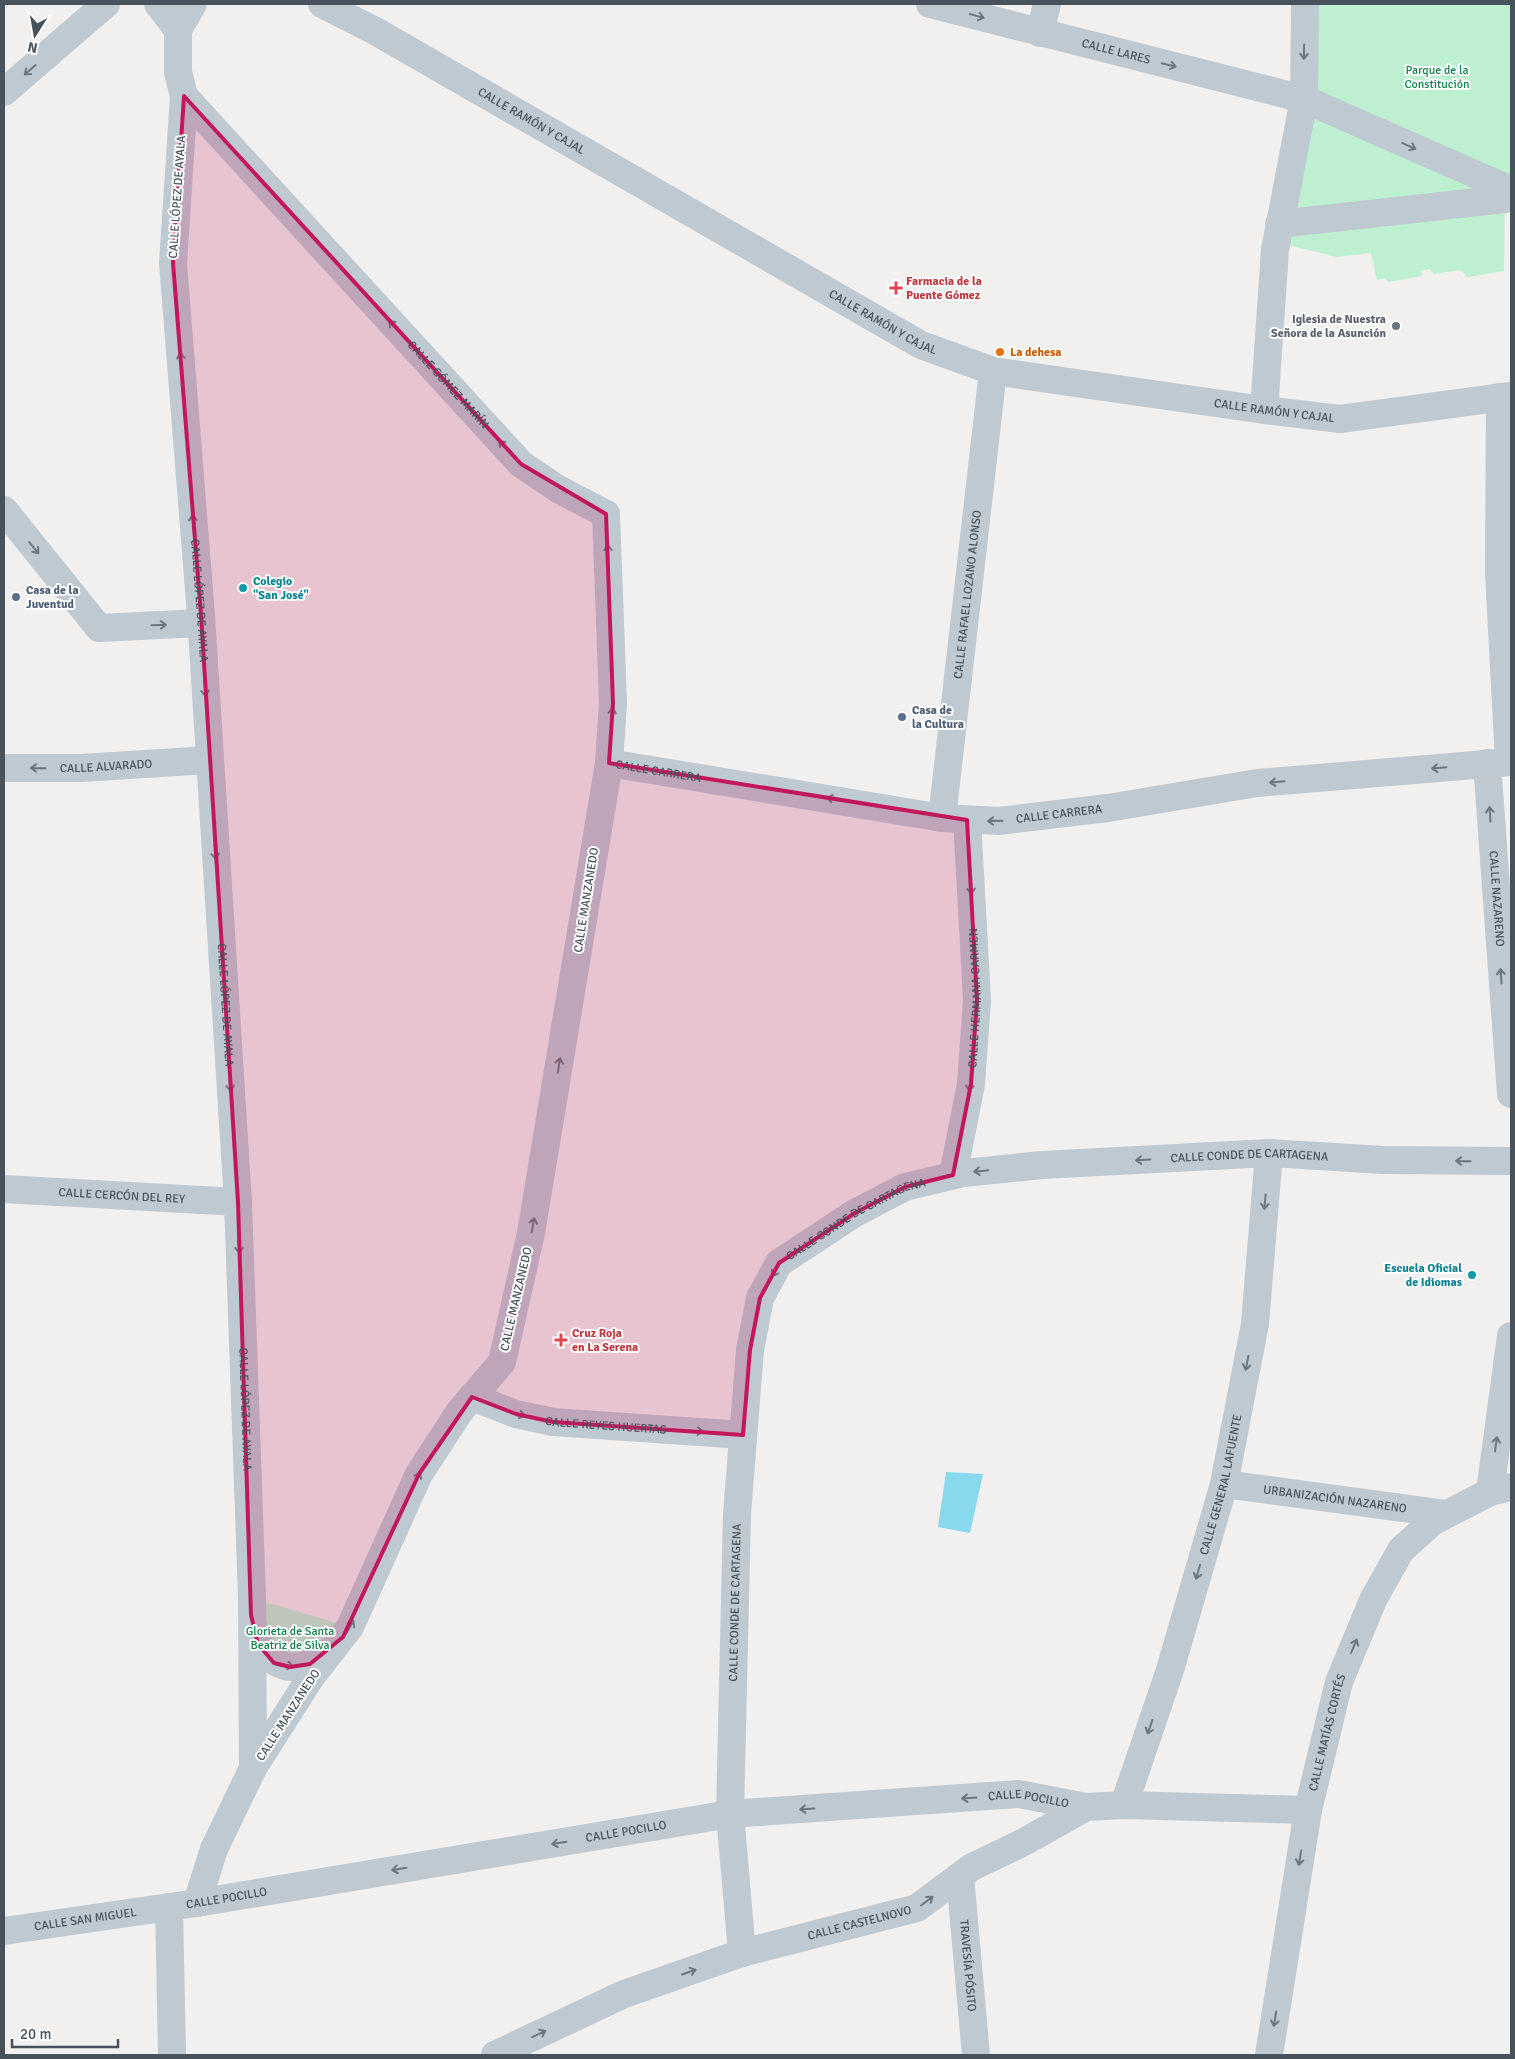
<svg xmlns="http://www.w3.org/2000/svg" width="1515" height="2059" viewBox="0 0 1515 2059" font-family="Signika,sans-serif">
<style>
.green{fill:#bdf0d1}
.water{fill:#89d9ee}
.lines{fill:none;stroke-linecap:round;stroke-linejoin:round}
.pedestrian{stroke:#bfc9d1;stroke-width:28}
.minor{stroke:#bfc9d1;stroke-width:28}
.oneway{stroke:#6b7680}
.marked{fill:#c2185b;fill-opacity:0.2;stroke:#c2185b;stroke-width:4;stroke-linejoin:round}
.health-dot{fill:#e0444e;stroke:#fff;stroke-width:2}
.worship-dot{fill:#6b7280;stroke:#fff;stroke-width:2}
.food-dot{fill:#e8710a;stroke:#fff;stroke-width:2}
.culture-dot{fill:#0f9aa8;stroke:#fff;stroke-width:2}
.service-dot{fill:#5c6f8a;stroke:#fff;stroke-width:2}
.labels{text-anchor:middle;stroke-width:4;stroke-linejoin:round;paint-order:stroke}
.street-label{font-size:12px;fill:#47525d;stroke:#fff}
.park-label{font-size:12px;fill:#15804b;stroke:#fff}
.health-label{font-size:12px;font-weight:bold;fill:#be3a42;stroke:#fff;text-anchor:start}
.worship-label{font-size:12px;font-weight:bold;fill:#5b616d;stroke:#fff;text-anchor:end}
.food-label{font-size:12px;font-weight:bold;fill:#c56008;stroke:#fff;text-anchor:start}
.culture-label{font-size:12px;font-weight:bold;fill:#0d838f;stroke:#fff;text-anchor:start}
.service-label{font-size:12px;font-weight:bold;fill:#4e5e75;stroke:#fff;text-anchor:start}
</style>
<rect width="100%" height="100%" fill="#f2efef"/>
<path class="green" d="M 1305,4 L 1511,4 L 1511,188 L 1505,199 L 1504,271 L 1467,277 L 1461,270 L 1434,274 L 1429,269 L 1421,271 L 1422,276 L 1388,282 L 1385,278 L 1377,280 L 1371,253 L 1337,257 L 1284,244 Z
M 252,1598 L 350,1627 L 343,1637 L 274,1663 Z"/>
<path class="water" d="M 946,1472 L 983,1474 L 970,1533 L 938,1527 Z"/>
<g class="lines">
<g class="pedestrian">
<path id="s1" d="M 322,4 L 377,32 L 921,345 L 993,371 L 1264,410 L 1340,419 L 1511,396"/>
<path d="M 1279,224 L 1505,199"/>
<path d="M 1500,397 L 1499,573 L 1509,762"/>
<path d="M 1264,410 L 1275,250 L 1304,99"/>
<path id="s2" d="M 942,818 L 993,371"/>
<path id="s3" d="M 1224,1484 L 1447,1514"/>
</g>
<g class="minor">
<path d="M 158,4 L 178,30"/>
<path id="s4" d="M 193,4 L 178,30 L 178,72 L 184,96 L 521,464 L 558,489 L 606,514 L 613,703 L 609,763 L 531,1233 L 502,1362 L 460,1411 L 419,1474 L 350,1627 L 311,1677 L 253,1768 L 214,1849 L 197,1903"/>
<path id="s5" d="M 930,4 L 1304,99"/>
<path d="M 1305,4 L 1304,99 L 1511,190"/>
<path d="M 1040,33 L 1047,4"/>
<path d="M 4,92 L 106,4"/>
<path id="s6" d="M 184,96 L 173,263 L 201,615 L 238,1202 L 252,1598 L 253,1768"/>
<path d="M 4,510 L 99,628 L 201,623"/>
<path id="s7" d="M 609,763 L 942,818 L 999,821 L 1108,808 L 1257,783 L 1511,762"/>
<path id="s8" d="M 1487,763 L 1511,1094"/>
<path id="s9" d="M 4,768 L 81,768 L 209,760"/>
<path id="s10" d="M 953,1175 L 971,1084 L 977,1000 L 967,820"/>
<path id="s11" d="M 4,1189 L 238,1202"/>
<path id="s12" d="M 472,1397 L 516,1414 L 553,1422 L 743,1435"/>
<path d="M 1490,1492 L 1511,1336"/>
<path d="M 253,1626 C 260,1654 278,1675 309,1664 C 316,1662 323,1656 329,1652"/>
<path id="s13" d="M 1124,1805 L 1170,1670 L 1224,1484 L 1255,1324 L 1269,1153"/>
<path id="s14" d="M 960,1876 L 976,2055"/>
<path d="M 169,1907 L 172,2055"/>
<path id="s15" d="M 4,1931 L 197,1903 L 730,1814 L 1019,1794 L 1086,1807"/>
<path id="s16" d="M 742,1953 L 730,1814 L 737,1514 L 750,1350 L 760,1298 L 779,1263 L 855,1213 L 905,1187 L 964,1173 L 1042,1165 L 1269,1153 L 1383,1160 L 1511,1161"/>
<path id="s17" d="M 495,2055 L 624,1994 L 742,1953 L 917,1908 L 972,1867 L 1024,1842 L 1086,1807 L 1124,1805 L 1308,1810"/>
<path id="s18" d="M 1269,2055 L 1308,1810 L 1339,1682 L 1373,1600 L 1401,1550 L 1432,1522 L 1490,1492 L 1511,1487"/>
</g>
</g>
<defs><path id="oneway-shaft" d="M-6 0H5M1.5-3L5.5 0L1.5 3" fill="none" stroke-width="1.6" stroke-linecap="round" stroke-linejoin="round" transform="scale(1.25)"/></defs>
<g class="oneway">
<use href="#oneway-shaft" transform="translate(977 16) rotate(15)"/>
<use href="#oneway-shaft" transform="translate(1304 52) rotate(91)"/>
<use href="#oneway-shaft" transform="translate(1169 65) rotate(14)"/>
<use href="#oneway-shaft" transform="translate(30 70) rotate(139)"/>
<use href="#oneway-shaft" transform="translate(1409 146) rotate(24)"/>
<use href="#oneway-shaft" transform="translate(394 326) rotate(-133)"/>
<use href="#oneway-shaft" transform="translate(181 360) rotate(-94)"/>
<use href="#oneway-shaft" transform="translate(504 446) rotate(-133)"/>
<use href="#oneway-shaft" transform="translate(193 522) rotate(-94)"/>
<use href="#oneway-shaft" transform="translate(34 548) rotate(51)"/>
<use href="#oneway-shaft" transform="translate(608 552) rotate(-92)"/>
<use href="#oneway-shaft" transform="translate(159 625) rotate(-2)"/>
<use href="#oneway-shaft" transform="translate(205 689) rotate(87)"/>
<use href="#oneway-shaft" transform="translate(612 715) rotate(-86)"/>
<use href="#oneway-shaft" transform="translate(38 768) rotate(-179)"/>
<use href="#oneway-shaft" transform="translate(1439 768) rotate(175)"/>
<use href="#oneway-shaft" transform="translate(1277 782) rotate(175)"/>
<use href="#oneway-shaft" transform="translate(834 799) rotate(-170)"/>
<use href="#oneway-shaft" transform="translate(1490 814) rotate(-94)"/>
<use href="#oneway-shaft" transform="translate(995 821) rotate(179)"/>
<use href="#oneway-shaft" transform="translate(215 852) rotate(86)"/>
<use href="#oneway-shaft" transform="translate(971 887) rotate(87)"/>
<use href="#oneway-shaft" transform="translate(1501 976) rotate(-94)"/>
<use href="#oneway-shaft" transform="translate(559 1065) rotate(-81)"/>
<use href="#oneway-shaft" transform="translate(230 1084) rotate(86)"/>
<use href="#oneway-shaft" transform="translate(970 1084) rotate(97)"/>
<use href="#oneway-shaft" transform="translate(1143 1160) rotate(177)"/>
<use href="#oneway-shaft" transform="translate(1463 1161) rotate(-179)"/>
<use href="#oneway-shaft" transform="translate(981 1171) rotate(174)"/>
<use href="#oneway-shaft" transform="translate(1265 1202) rotate(95)"/>
<use href="#oneway-shaft" transform="translate(533 1225) rotate(-80)"/>
<use href="#oneway-shaft" transform="translate(239 1246) rotate(88)"/>
<use href="#oneway-shaft" transform="translate(776 1270) rotate(120)"/>
<use href="#oneway-shaft" transform="translate(1247 1363) rotate(101)"/>
<use href="#oneway-shaft" transform="translate(518 1414) rotate(15)"/>
<use href="#oneway-shaft" transform="translate(696 1431) rotate(4)"/>
<use href="#oneway-shaft" transform="translate(1496 1444) rotate(-82)"/>
<use href="#oneway-shaft" transform="translate(417 1479) rotate(-64)"/>
<use href="#oneway-shaft" transform="translate(1198 1572) rotate(106)"/>
<use href="#oneway-shaft" transform="translate(350 1627) rotate(-60)"/>
<use href="#oneway-shaft" transform="translate(1354 1646) rotate(-67)"/>
<use href="#oneway-shaft" transform="translate(286 1665) rotate(11)"/>
<use href="#oneway-shaft" transform="translate(1150 1727) rotate(109)"/>
<use href="#oneway-shaft" transform="translate(969 1798) rotate(176)"/>
<use href="#oneway-shaft" transform="translate(807 1809) rotate(176)"/>
<use href="#oneway-shaft" transform="translate(559 1843) rotate(171)"/>
<use href="#oneway-shaft" transform="translate(1300 1858) rotate(99)"/>
<use href="#oneway-shaft" transform="translate(399 1869) rotate(171)"/>
<use href="#oneway-shaft" transform="translate(927 1901) rotate(-37)"/>
<use href="#oneway-shaft" transform="translate(689 1972) rotate(-19)"/>
<use href="#oneway-shaft" transform="translate(1275 2019) rotate(99)"/>
<use href="#oneway-shaft" transform="translate(539 2034) rotate(-25)"/>
</g>
<path class="marked" d="M 184,96 L 521,464 L 606,514 L 613,703 L 609,763 L 967,820 L 977,1000 L 971,1084 L 953,1175 L 905,1187 L 855,1213 L 779,1263 L 760,1298 L 750,1350 L 743,1435 L 553,1422 L 516,1414 L 472,1397 L 419,1474 L 343,1637 L 310,1664 L 290,1667 L 274,1663 L 258,1644 L 251,1615 L 238,1202 L 201,615 L 173,263 Z"/>
<g class="health-dot">
<path d="M893.5 280.5h5v5h5v5h-5v5h-5v-5h-5v-5h5z"/>
<path d="M558.5 1332.5h5v5h5v5h-5v5h-5v-5h-5v-5h5z"/>
</g>
<circle class="worship-dot" cx="1396" cy="326" r="5"/>
<circle class="food-dot" cx="1000" cy="352" r="5"/>
<g class="culture-dot">
<circle cx="243" cy="588" r="5"/>
<circle cx="1472" cy="1275" r="5"/>
</g>
<g class="service-dot">
<circle cx="16" cy="597" r="5"/>
<circle cx="902" cy="717" r="5"/>
</g>
<g class="labels">
<g class="street-label">
<text dy="4" stroke="none"><textPath href="#s5" startOffset="192">CALLE LARES</textPath></text>
<text dy="4" stroke="none"><textPath href="#s1" startOffset="240">CALLE RAMÓN Y CAJAL</textPath></text>
<text transform="translate(177 197) rotate(-86)" y="4">CALLE LÓPEZ DE AYALA</text>
<text dy="4" stroke="none"><textPath href="#s1" startOffset="645">CALLE RAMÓN Y CAJAL</textPath></text>
<text dy="4" stroke="none"><textPath href="#s4" startOffset="488">CALLE GÓMEZ MARÍN</textPath></text>
<text dy="4" stroke="none"><textPath href="#s1" startOffset="1050">CALLE RAMÓN Y CAJAL</textPath></text>
<text dy="4" stroke="none"><textPath href="#s2" startOffset="225">CALLE RAFAEL LOZANO ALONSO</textPath></text>
<text dy="4" stroke="none"><textPath href="#s6" startOffset="506">CALLE LÓPEZ DE AYALA</textPath></text>
<text dy="4" stroke="none"><textPath href="#s9" startOffset="102">CALLE ALVARADO</textPath></text>
<text dy="4" stroke="none"><textPath href="#s7" startOffset="50">CALLE CARRERA</textPath></text>
<text dy="4" stroke="none"><textPath href="#s7" startOffset="455">CALLE CARRERA</textPath></text>
<text dy="4" stroke="none"><textPath href="#s8" startOffset="136">CALLE NAZARENO</textPath></text>
<text transform="translate(586 900) rotate(-81)" y="4">CALLE MANZANEDO</text>
<text dy="4" stroke="none"><textPath href="#s10" startOffset="179">CALLE HERMANA CARMEN</textPath></text>
<text dy="4" stroke="none"><textPath href="#s6" startOffset="911">CALLE LÓPEZ DE AYALA</textPath></text>
<text dy="4" stroke="none"><textPath href="#s16" startOffset="1191">CALLE CONDE DE CARTAGENA</textPath></text>
<text dy="4" stroke="none"><textPath href="#s11" startOffset="118">CALLE CERCÓN DEL REY</textPath></text>
<text dy="4" stroke="none"><textPath href="#s16" startOffset="786">CALLE CONDE DE CARTAGENA</textPath></text>
<text transform="translate(516 1299) rotate(-77)" y="4">CALLE MANZANEDO</text>
<text dy="4" stroke="none"><textPath href="#s6" startOffset="1316">CALLE LÓPEZ DE AYALA</textPath></text>
<text dy="4" stroke="none"><textPath href="#s12" startOffset="138">CALLE REYES HUERTAS</textPath></text>
<text dy="4" stroke="none"><textPath href="#s13" startOffset="335">CALLE GENERAL LAFUENTE</textPath></text>
<text dy="4" stroke="none"><textPath href="#s3" startOffset="112">URBANIZACIÓN NAZARENO</textPath></text>
<text dy="4" stroke="none"><textPath href="#s16" startOffset="351">CALLE CONDE DE CARTAGENA</textPath></text>
<text transform="translate(288 1715) rotate(-57)" y="4">CALLE MANZANEDO</text>
<text dy="4" stroke="none"><textPath href="#s18" startOffset="328">CALLE MATÍAS CORTÉS</textPath></text>
<text dy="4" stroke="none"><textPath href="#s15" startOffset="1035">CALLE POCILLO</textPath></text>
<text dy="4" stroke="none"><textPath href="#s15" startOffset="630">CALLE POCILLO</textPath></text>
<text dy="4" stroke="none"><textPath href="#s15" startOffset="225">CALLE POCILLO</textPath></text>
<text dy="4" stroke="none"><textPath href="#s15" startOffset="82">CALLE SAN MIGUEL</textPath></text>
<text dy="4" stroke="none"><textPath href="#s17" startOffset="389">CALLE CASTELNOVO</textPath></text>
<text dy="4" stroke="none"><textPath href="#s14" startOffset="90">TRAVESÍA PÓSITO</textPath></text>
</g>
<g class="park-label">
<text x="1437" y="74">Parque de la<tspan x="1437" dy="14">Constitución</tspan></text>
<text x="290" y="1635">Glorieta de Santa<tspan x="290" dy="14">Beatriz de Silva</tspan></text>
</g>
<g class="health-label">
<text x="906" y="285">Farmacia de la<tspan x="906" dy="14">Puente Gómez</tspan></text>
<text x="572" y="1337">Cruz Roja<tspan x="572" dy="14">en La Serena</tspan></text>
</g>
<g class="worship-label">
<text x="1386" y="323">Iglesia de Nuestra<tspan x="1386" dy="14">Señora de la Asunción</tspan></text>
</g>
<g class="food-label">
<text x="1010" y="356">La dehesa</text>
</g>
<g class="culture-label">
<text x="253" y="585">Colegio<tspan x="253" dy="14">"San José"</tspan></text>
<text x="1462" y="1272" text-anchor="end">Escuela Oficial<tspan x="1462" dy="14">de Idiomas</tspan></text>
</g>
<g class="service-label">
<text x="26" y="594">Casa de la<tspan x="26" dy="14">Juventud</tspan></text>
<text x="912" y="714">Casa de<tspan x="912" dy="14">la Cultura</tspan></text>
</g>
</g>
<rect width="1515" height="2059" fill="none" stroke="#47525d" stroke-width="10"/>
<g transform="translate(35 35) rotate(191)" stroke="#ffffff" stroke-width="4" paint-order="stroke">
<path d="M0-4L9 19L0 12L-9 19Z" fill="#47525d"/>
<text y="-8" font-size="14" font-weight="bold" text-anchor="middle" fill="#47525d">N</text>
</g>
<path d="M12 2039v8h106v-8" fill="none" stroke="#47525d" stroke-width="2.5"/>
<text x="20" y="2039" font-size="15" fill="#47525d" stroke="#ffffff" stroke-width="4" paint-order="stroke">20 m</text>
</svg>
